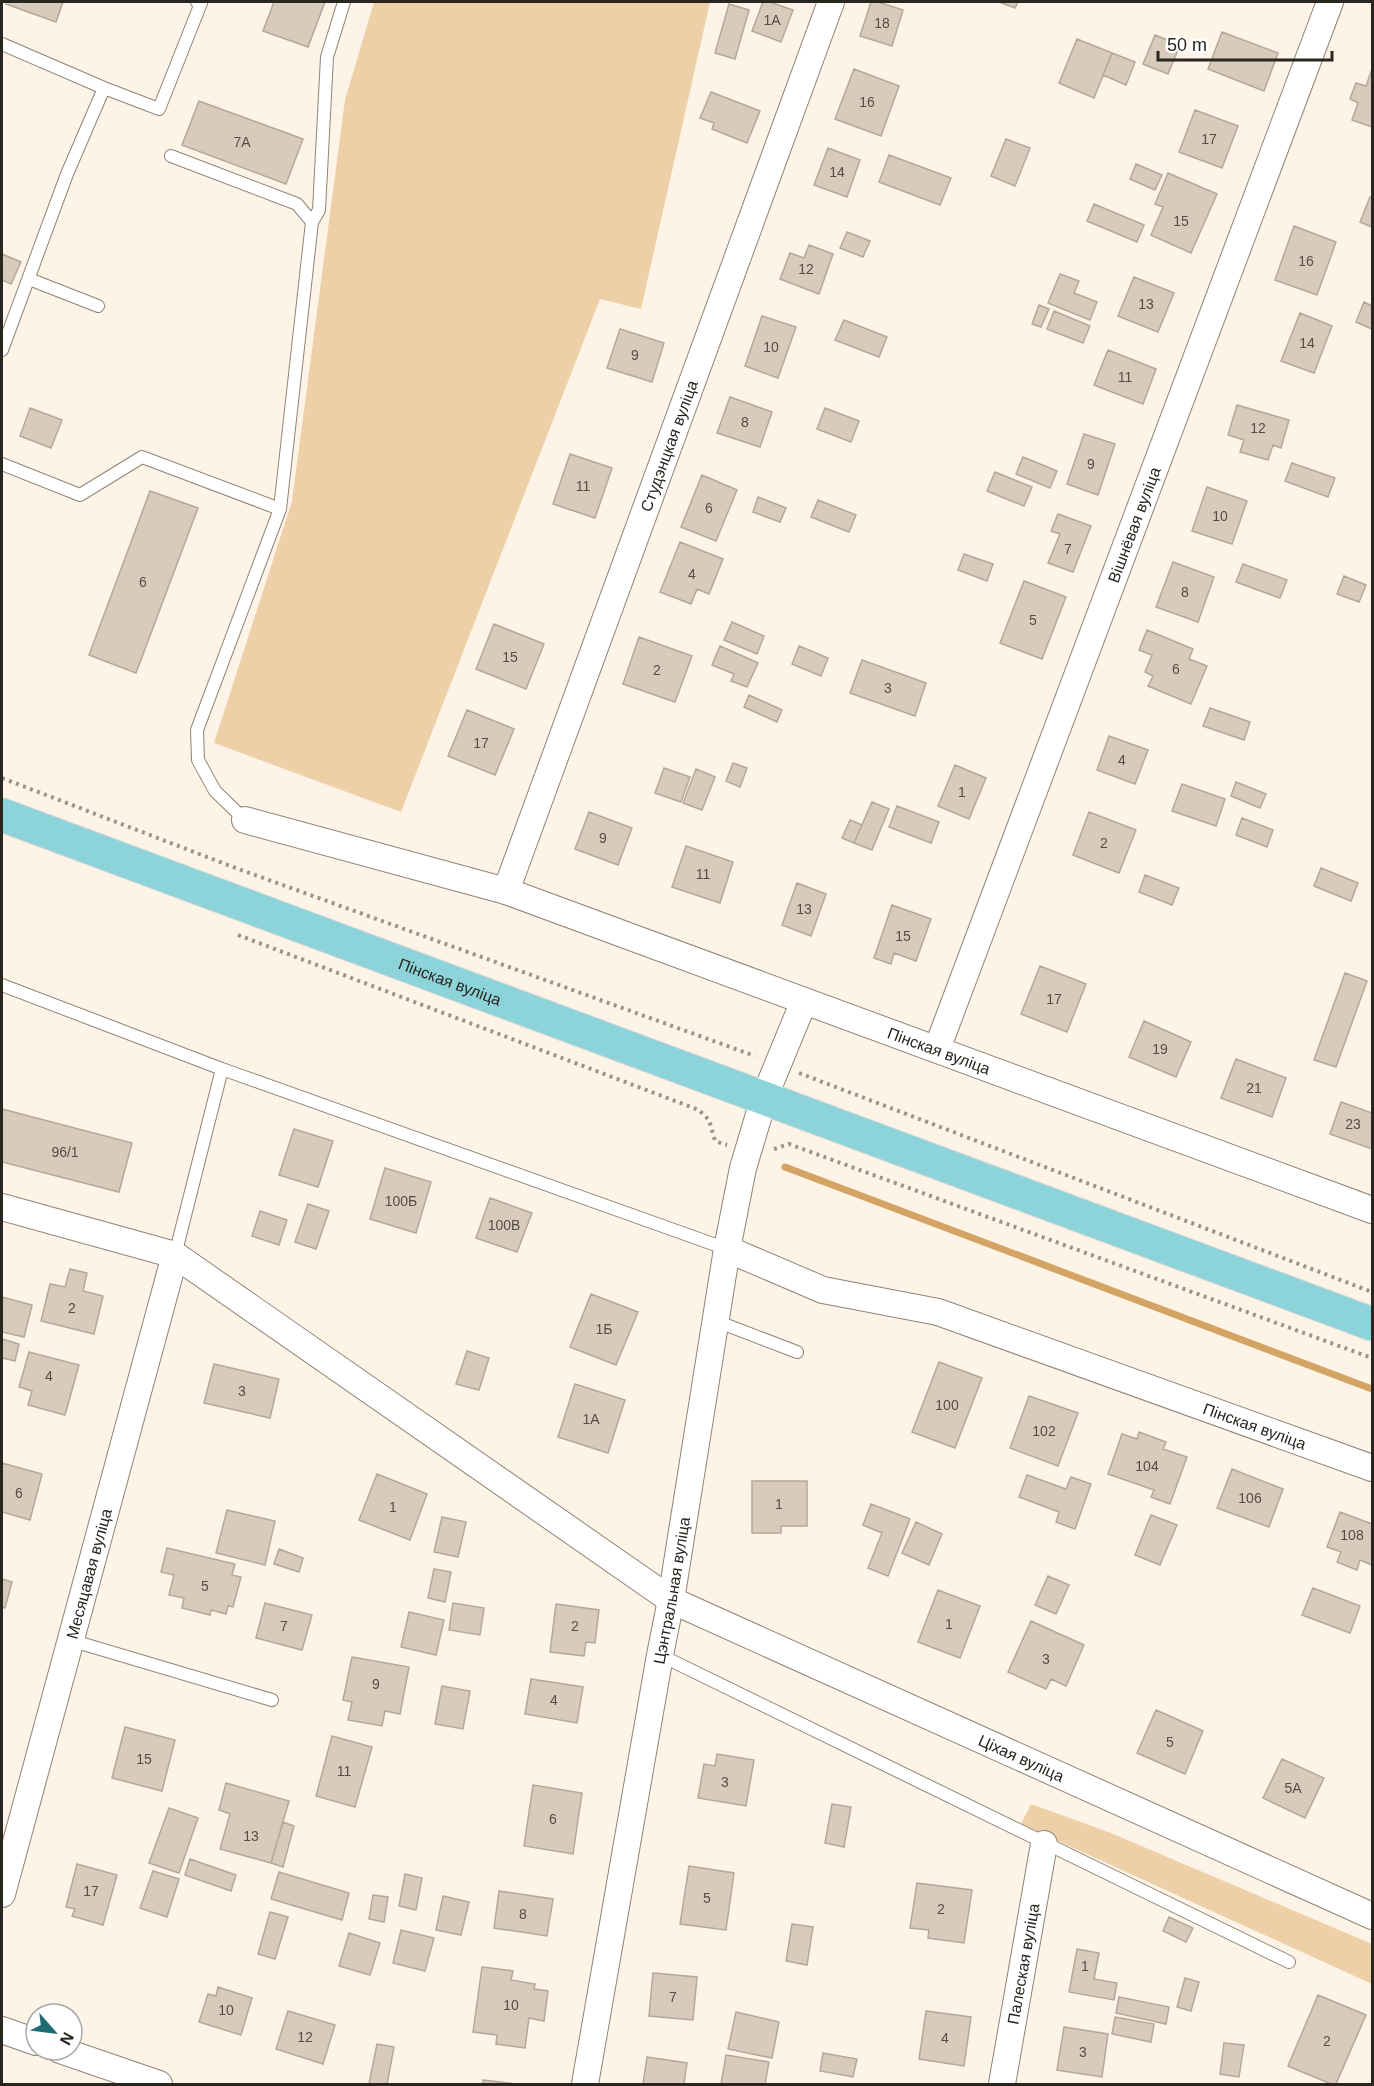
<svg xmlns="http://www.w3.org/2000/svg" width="1374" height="2086" viewBox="0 0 1374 2086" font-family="Helvetica,sans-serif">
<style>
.green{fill:#eed0a8}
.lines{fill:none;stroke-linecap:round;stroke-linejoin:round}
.stream{stroke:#d3a463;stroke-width:7}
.building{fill:#d8cbbb;stroke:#b4a899;stroke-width:1.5}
.lane-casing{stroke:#8f8475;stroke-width:14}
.street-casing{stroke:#8f8475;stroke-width:28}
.primary-casing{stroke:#d8d8d7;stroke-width:35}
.path{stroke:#9b948a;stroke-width:4;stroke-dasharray:3 4.5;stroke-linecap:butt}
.lane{stroke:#fff;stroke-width:12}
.street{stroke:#fff;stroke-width:26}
.primary{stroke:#8dd3da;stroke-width:33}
.labels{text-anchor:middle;stroke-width:4.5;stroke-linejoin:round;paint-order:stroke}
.number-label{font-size:14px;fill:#554e46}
.street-label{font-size:16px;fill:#29251f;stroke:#fff}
</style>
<rect width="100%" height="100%" fill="#fdf3e6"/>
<path class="green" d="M 374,2 L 710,2 L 641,309 L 600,299 L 401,812 L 214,743 L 292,501 L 345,100 Z
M 1031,1804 L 1111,1833 L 1372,1944 L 1372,1984 L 1021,1824 Z"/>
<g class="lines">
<path class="stream" d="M 785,1167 L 1372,1389"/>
</g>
<path class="building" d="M 7,2 L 63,2 L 56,22 L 6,4 Z
M 274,2 L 325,2 L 308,47 L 263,31 Z
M 763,2 L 770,2 L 793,10 L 781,42 L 752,31 Z
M 871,2 L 878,2 L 903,10 L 892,46 L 860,36 Z
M 999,2 L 1018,2 L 1015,8 Z
M 729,4 L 749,10 L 735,59 L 715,53 Z
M 1222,32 L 1278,53 L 1264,91 L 1208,69 Z
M 1155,35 L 1180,45 L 1168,74 L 1143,64 Z
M 1077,39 L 1112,53 L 1094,98 L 1059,83 Z
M 1112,53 L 1135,62 L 1126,85 L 1103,75 Z
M 854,69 L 899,86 L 881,136 L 835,119 Z
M 1372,69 L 1372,127 L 1352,120 L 1358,103 L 1350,99 L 1356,83 L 1366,86 Z
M 711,92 L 760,111 L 747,143 L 712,129 L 714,123 L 700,118 Z
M 199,101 L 303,139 L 286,184 L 182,145 Z
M 1195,110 L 1238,126 L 1222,168 L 1179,152 Z
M 1006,139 L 1030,148 L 1015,186 L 991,176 Z
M 828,148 L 860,160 L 847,197 L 814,185 Z
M 889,155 L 951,178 L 940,205 L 879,182 Z
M 1136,164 L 1162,175 L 1155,190 L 1130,179 Z
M 1168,173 L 1217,194 L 1191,253 L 1151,235 L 1163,207 L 1155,204 Z
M 1370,197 L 1372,198 L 1372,227 L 1360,222 Z
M 1094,204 L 1144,225 L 1137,242 L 1087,221 Z
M 1294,226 L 1336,242 L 1317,295 L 1275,280 Z
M 847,232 L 870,241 L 863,257 L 840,248 Z
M 809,245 L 833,254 L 819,294 L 780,279 L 790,253 L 804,258 Z
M 2,254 L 21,262 L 11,284 L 2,280 Z
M 1060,274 L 1079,281 L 1074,293 L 1097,302 L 1090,320 L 1048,303 Z
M 1134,277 L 1174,293 L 1158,332 L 1118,316 Z
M 1364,302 L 1372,306 L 1372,329 L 1356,322 Z
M 1039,305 L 1049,309 L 1041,327 L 1032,324 Z
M 1054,311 L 1090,326 L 1083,343 L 1047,329 Z
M 1300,313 L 1332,326 L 1314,373 L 1281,361 Z
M 762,316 L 796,327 L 778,378 L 745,366 Z
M 844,320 L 887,337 L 879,357 L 835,340 Z
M 620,329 L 664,343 L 652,382 L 607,368 Z
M 1108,350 L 1156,369 L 1143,404 L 1094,385 Z
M 730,397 L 772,412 L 760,447 L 717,433 Z
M 1237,405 L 1289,420 L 1281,448 L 1273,445 L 1268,460 L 1240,452 L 1244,440 L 1228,435 Z
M 30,408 L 62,420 L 51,448 L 20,436 Z
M 825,408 L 859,421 L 851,442 L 817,429 Z
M 1084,434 L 1115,444 L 1098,495 L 1067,484 Z
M 570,454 L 612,468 L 595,518 L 553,504 Z
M 1023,457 L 1057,471 L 1050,488 L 1016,474 Z
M 1292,463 L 1335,478 L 1328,497 L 1285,481 Z
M 995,472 L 1032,487 L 1024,506 L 987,491 Z
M 702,475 L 737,490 L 716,541 L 681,527 Z
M 1207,487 L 1247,501 L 1232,544 L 1192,531 Z
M 150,491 L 198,508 L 136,673 L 89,655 Z
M 758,497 L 786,508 L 780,522 L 753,512 Z
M 818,500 L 856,515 L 849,532 L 811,517 Z
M 1058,514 L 1091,526 L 1073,572 L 1048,563 L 1060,534 L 1051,531 Z
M 680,542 L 723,559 L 709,594 L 697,589 L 691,604 L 660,592 Z
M 964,554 L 993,564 L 987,581 L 958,570 Z
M 1173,562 L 1214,577 L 1198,622 L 1156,607 Z
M 1243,564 L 1287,580 L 1280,598 L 1236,582 Z
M 1344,576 L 1366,585 L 1359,602 L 1337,594 Z
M 1024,581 L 1066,597 L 1042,659 L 1000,643 Z
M 732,622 L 764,636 L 757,654 L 724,640 Z
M 494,624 L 544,644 L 526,689 L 476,669 Z
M 1147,630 L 1193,649 L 1189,659 L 1207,666 L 1191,704 L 1148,686 L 1153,676 L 1145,672 L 1152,655 L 1139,650 Z
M 639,637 L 692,656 L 675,702 L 623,684 Z
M 720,646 L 758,663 L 747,687 L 731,681 L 734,674 L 712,665 Z
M 799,646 L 828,658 L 821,676 L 792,664 Z
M 862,660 L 926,683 L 915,716 L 850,693 Z
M 749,695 L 782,710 L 777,722 L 744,707 Z
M 1210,708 L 1250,722 L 1244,740 L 1203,726 Z
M 467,710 L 514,729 L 495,775 L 448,756 Z
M 1109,736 L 1148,750 L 1135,784 L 1097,770 Z
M 733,763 L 747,768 L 740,787 L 726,781 Z
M 955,765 L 986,778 L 969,819 L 938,806 Z
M 664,768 L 690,777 L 681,802 L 655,793 Z
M 696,769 L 715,777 L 702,810 L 683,803 Z
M 1236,782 L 1266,794 L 1260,808 L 1231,796 Z
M 1182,784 L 1225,799 L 1216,826 L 1172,811 Z
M 872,802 L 889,809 L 872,850 L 854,843 Z
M 897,806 L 939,822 L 931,843 L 889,827 Z
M 589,812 L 632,828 L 618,865 L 575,849 Z
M 1089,812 L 1136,830 L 1119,873 L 1073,855 Z
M 1242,818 L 1273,830 L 1267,847 L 1236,835 Z
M 850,820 L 862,825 L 854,843 L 842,838 Z
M 686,846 L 733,862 L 720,903 L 672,887 Z
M 1321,868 L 1358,883 L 1351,901 L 1314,886 Z
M 1145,875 L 1179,888 L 1172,905 L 1139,892 Z
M 797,883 L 826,894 L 811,936 L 782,925 Z
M 892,905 L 931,919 L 916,961 L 894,953 L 891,964 L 874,958 Z
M 1040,966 L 1086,984 L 1067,1032 L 1021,1014 Z
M 1345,973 L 1367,981 L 1336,1067 L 1314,1060 Z
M 1144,1021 L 1191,1042 L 1176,1077 L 1129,1057 Z
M 1236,1059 L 1286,1078 L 1272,1117 L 1221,1098 Z
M 1341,1102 L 1372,1113 L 1372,1149 L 1330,1134 Z
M 2,1109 L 132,1143 L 119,1192 L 2,1162 Z
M 294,1129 L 333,1141 L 318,1187 L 279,1175 Z
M 385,1168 L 431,1182 L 416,1233 L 370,1219 Z
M 490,1198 L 532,1213 L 517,1252 L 476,1238 Z
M 308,1204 L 329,1211 L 316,1249 L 295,1242 Z
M 260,1211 L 287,1220 L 279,1245 L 252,1236 Z
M 70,1269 L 87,1273 L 83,1291 L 103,1296 L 94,1334 L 41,1321 L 50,1284 L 65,1287 Z
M 591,1294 L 638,1312 L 616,1365 L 570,1347 Z
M 2,1297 L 32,1305 L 24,1337 L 2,1332 Z
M 2,1339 L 19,1344 L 15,1361 L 2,1358 Z
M 467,1351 L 489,1358 L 479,1390 L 456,1384 Z
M 29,1352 L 79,1365 L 65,1415 L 28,1405 L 32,1391 L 19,1387 Z
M 939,1362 L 982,1378 L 955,1448 L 912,1432 Z
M 214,1364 L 279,1379 L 270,1418 L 204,1403 Z
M 575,1384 L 625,1400 L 608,1453 L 558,1437 Z
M 1029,1396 L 1078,1413 L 1058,1466 L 1010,1448 Z
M 1139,1432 L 1166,1442 L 1163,1449 L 1187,1457 L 1170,1504 L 1151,1497 L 1154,1490 L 1108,1474 L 1122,1434 L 1137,1439 Z
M 2,1463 L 42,1474 L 30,1520 L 2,1512 Z
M 1232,1469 L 1283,1489 L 1269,1527 L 1217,1508 Z
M 377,1474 L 427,1494 L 410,1540 L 359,1520 Z
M 1027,1475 L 1066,1489 L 1071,1477 L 1091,1484 L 1075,1529 L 1056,1522 L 1059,1512 L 1019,1497 Z
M 752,1481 L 807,1481 L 807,1526 L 781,1526 L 781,1533 L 752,1533 Z
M 871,1504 L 910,1519 L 888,1576 L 868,1568 L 882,1533 L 863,1525 Z
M 227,1510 L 275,1521 L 265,1565 L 216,1553 Z
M 1340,1512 L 1372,1524 L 1372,1565 L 1360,1560 L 1357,1570 L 1337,1562 L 1341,1552 L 1327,1547 Z
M 1151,1515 L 1177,1525 L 1160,1565 L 1135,1555 Z
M 442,1517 L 466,1522 L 458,1557 L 434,1552 Z
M 916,1522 L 942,1534 L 929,1565 L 902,1553 Z
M 167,1548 L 235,1564 L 232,1575 L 241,1577 L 233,1607 L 228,1606 L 226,1614 L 211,1610 L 210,1615 L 182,1608 L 184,1598 L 169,1595 L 174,1575 L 161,1572 Z
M 279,1549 L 303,1558 L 299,1572 L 274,1564 Z
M 434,1569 L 451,1572 L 445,1602 L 428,1598 Z
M 1048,1576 L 1069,1585 L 1056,1614 L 1035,1605 Z
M 2,1579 L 12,1582 L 5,1608 L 2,1607 Z
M 1313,1588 L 1360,1606 L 1350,1633 L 1302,1615 Z
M 938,1590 L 980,1606 L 960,1658 L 918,1642 Z
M 265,1603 L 312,1615 L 302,1650 L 256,1638 Z
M 453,1603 L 484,1608 L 480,1635 L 449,1630 Z
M 556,1604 L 599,1610 L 595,1643 L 586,1642 L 584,1656 L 550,1652 Z
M 409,1612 L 444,1620 L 436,1655 L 401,1647 Z
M 1031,1621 L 1084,1645 L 1066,1686 L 1051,1679 L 1046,1689 L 1008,1672 Z
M 352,1657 L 409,1667 L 400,1714 L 385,1711 L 382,1726 L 348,1720 L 352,1702 L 343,1700 Z
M 531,1679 L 583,1687 L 577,1723 L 525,1714 Z
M 442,1686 L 470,1691 L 463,1729 L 435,1724 Z
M 1156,1710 L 1203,1731 L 1185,1774 L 1137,1753 Z
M 125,1727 L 175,1740 L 162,1791 L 112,1778 Z
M 332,1736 L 372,1747 L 355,1807 L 316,1796 Z
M 717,1754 L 754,1760 L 746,1806 L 698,1798 L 704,1764 L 715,1766 Z
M 1282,1759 L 1324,1778 L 1305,1818 L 1263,1798 Z
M 226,1783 L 289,1801 L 271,1863 L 220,1849 L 230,1814 L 219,1810 Z
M 533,1785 L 582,1793 L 573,1854 L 524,1846 Z
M 832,1804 L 851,1807 L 844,1847 L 825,1843 Z
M 169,1808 L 198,1818 L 179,1873 L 149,1863 Z
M 283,1822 L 294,1826 L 283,1867 L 271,1863 Z
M 190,1859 L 236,1875 L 231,1891 L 185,1875 Z
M 77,1864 L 117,1875 L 103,1925 L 72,1916 L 75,1909 L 66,1907 Z
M 689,1866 L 734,1873 L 726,1930 L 680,1924 Z
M 153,1871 L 179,1879 L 167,1917 L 140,1908 Z
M 279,1872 L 349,1893 L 342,1920 L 271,1899 Z
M 405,1874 L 422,1878 L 416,1910 L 399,1906 Z
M 917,1883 L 972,1890 L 964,1943 L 928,1938 L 929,1930 L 910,1928 Z
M 499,1891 L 553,1899 L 547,1936 L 494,1928 Z
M 373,1895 L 388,1897 L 384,1922 L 369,1919 Z
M 443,1896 L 469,1902 L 461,1935 L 436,1930 Z
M 270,1912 L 288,1917 L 275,1959 L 258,1954 Z
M 1169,1917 L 1193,1928 L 1186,1942 L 1163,1931 Z
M 792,1924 L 813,1927 L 807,1965 L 786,1961 Z
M 401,1930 L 434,1938 L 425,1971 L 393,1963 Z
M 349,1933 L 380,1943 L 370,1975 L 339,1966 Z
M 1077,1949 L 1099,1953 L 1094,1979 L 1117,1983 L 1114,2000 L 1069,1992 Z
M 482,1967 L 513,1971 L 511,1980 L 535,1984 L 534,1989 L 548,1991 L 544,2021 L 529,2018 L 525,2048 L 496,2044 L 497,2035 L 473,2032 Z
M 653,1973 L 697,1977 L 693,2020 L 649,2016 Z
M 1185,1978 L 1199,1982 L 1191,2011 L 1177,2007 Z
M 218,1987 L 252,1998 L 241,2035 L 199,2022 L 208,1994 L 216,1996 Z
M 1318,1995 L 1366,2015 L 1336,2084 L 1331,2084 L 1288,2066 Z
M 1119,1997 L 1169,2007 L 1166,2024 L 1116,2013 Z
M 288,2011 L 335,2025 L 323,2064 L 276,2049 Z
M 926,2011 L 971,2017 L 964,2066 L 919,2059 Z
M 736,2012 L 779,2022 L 772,2058 L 728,2049 Z
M 1115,2017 L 1154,2024 L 1151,2042 L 1112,2034 Z
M 1064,2027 L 1108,2034 L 1102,2077 L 1057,2070 Z
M 1224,2043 L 1244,2045 L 1239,2077 L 1220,2074 Z
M 377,2044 L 394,2047 L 387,2084 L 369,2084 Z
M 823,2053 L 857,2059 L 853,2077 L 820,2071 Z
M 726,2055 L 769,2062 L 765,2084 L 721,2084 Z
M 647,2057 L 687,2063 L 684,2084 L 643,2084 Z
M 483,2080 L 517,2084 L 483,2084 Z"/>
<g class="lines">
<defs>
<path id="lane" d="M 2,44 L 104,88 L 159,109 L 201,3 L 197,2
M 171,156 L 297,204 L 312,222
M 29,279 L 98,306
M 2,350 L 67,174 L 104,88
M 2,464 L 80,495 L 142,457 L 280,509
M 245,820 L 215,791 L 198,760 L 197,730 L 280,509 L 312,222 L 319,210 L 327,57 L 344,2
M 2,985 L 222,1069 L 727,1249
M 175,1255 L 222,1069
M 716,1321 L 797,1352
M 70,1640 L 272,1700
M 660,1655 L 1289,1962"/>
<g id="street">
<path id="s1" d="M 245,820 L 506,891 L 1372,1210"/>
<path id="s2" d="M 506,891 L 831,2"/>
<path id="s3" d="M 937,1049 L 1330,2"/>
<path id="s4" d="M 2,1207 L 175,1255 L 671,1600 L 1372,1916"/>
<path id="s5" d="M 727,1249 L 823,1290 L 938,1312 L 1372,1468"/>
<path id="s6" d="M 2,1894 L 175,1255"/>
<path d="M 2,2030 L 36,2042"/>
<path d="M 60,2050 L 159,2084"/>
<path id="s7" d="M 585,2084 L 660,1655 L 671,1600 L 727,1249 L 743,1168 L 764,1098 L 804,1001"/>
<path id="s8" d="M 1002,2084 L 1044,1844"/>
</g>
<g id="primary">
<path id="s9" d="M 2,815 L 1372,1324"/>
</g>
</defs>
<use href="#lane" class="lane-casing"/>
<use href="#street" class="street-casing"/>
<use href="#primary" class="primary-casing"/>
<path class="path" d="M 2,778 L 233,867 L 755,1056
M 238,935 L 699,1110 L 709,1120 L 715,1141 L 727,1145
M 799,1073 L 1372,1292
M 774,1149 L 789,1144 L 1372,1358"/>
<use href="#lane" class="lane"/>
<use href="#street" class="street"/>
<use href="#primary" class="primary"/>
</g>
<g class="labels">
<g class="number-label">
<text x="772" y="25">1А</text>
<text x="882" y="28">18</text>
<text x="867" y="107">16</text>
<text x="1209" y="144">17</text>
<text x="242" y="147">7А</text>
<text x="837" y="177">14</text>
<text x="1181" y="226">15</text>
<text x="1306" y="266">16</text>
<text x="806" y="274">12</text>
<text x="1146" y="309">13</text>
<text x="1307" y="348">14</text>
<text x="771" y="352">10</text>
<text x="635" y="360">9</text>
<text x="1125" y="382">11</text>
<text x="745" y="427">8</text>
<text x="1258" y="433">12</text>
<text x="1091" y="469">9</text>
<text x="583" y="491">11</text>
<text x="709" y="513">6</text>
<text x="1220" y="521">10</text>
<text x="1068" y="554">7</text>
<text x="692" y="579">4</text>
<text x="143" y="587">6</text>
<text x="1185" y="597">8</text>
<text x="1033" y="625">5</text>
<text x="510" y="662">15</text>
<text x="1176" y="674">6</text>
<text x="657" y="675">2</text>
<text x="888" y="693">3</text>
<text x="481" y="748">17</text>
<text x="1122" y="765">4</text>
<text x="962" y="797">1</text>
<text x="603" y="843">9</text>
<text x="1104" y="848">2</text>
<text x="703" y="879">11</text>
<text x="804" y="914">13</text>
<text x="903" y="941">15</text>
<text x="1054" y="1004">17</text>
<text x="1160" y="1054">19</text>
<text x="1254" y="1093">21</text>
<text x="1353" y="1129">23</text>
<text x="65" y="1157">96/1</text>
<text x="401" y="1206">100Б</text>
<text x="504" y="1230">100В</text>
<text x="72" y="1313">2</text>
<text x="604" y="1334">1Б</text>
<text x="49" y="1381">4</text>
<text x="242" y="1396">3</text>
<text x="947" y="1410">100</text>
<text x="591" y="1424">1А</text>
<text x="1044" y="1436">102</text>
<text x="1147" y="1471">104</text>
<text x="19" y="1498">6</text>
<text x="1250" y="1503">106</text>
<text x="779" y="1509">1</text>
<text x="393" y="1512">1</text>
<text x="1352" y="1540">108</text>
<text x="205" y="1591">5</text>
<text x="949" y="1629">1</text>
<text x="284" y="1631">7</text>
<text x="575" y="1631">2</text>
<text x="1046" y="1664">3</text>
<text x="376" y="1689">9</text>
<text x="554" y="1705">4</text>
<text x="1170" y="1747">5</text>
<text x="144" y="1764">15</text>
<text x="344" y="1776">11</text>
<text x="725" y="1787">3</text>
<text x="1293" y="1793">5А</text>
<text x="553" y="1824">6</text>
<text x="251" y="1841">13</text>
<text x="91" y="1896">17</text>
<text x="707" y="1903">5</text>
<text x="941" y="1914">2</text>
<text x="523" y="1919">8</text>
<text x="1085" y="1971">1</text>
<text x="673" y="2002">7</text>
<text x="511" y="2010">10</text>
<text x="226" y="2015">10</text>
<text x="305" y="2042">12</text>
<text x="945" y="2043">4</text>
<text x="1327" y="2046">2</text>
<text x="1083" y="2057">3</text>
</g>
<g class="street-label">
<text dy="6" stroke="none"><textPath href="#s2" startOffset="474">Студэнцкая вуліца</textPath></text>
<text dy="6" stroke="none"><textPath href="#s3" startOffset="560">Вішнёвая вуліца</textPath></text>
<text dy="6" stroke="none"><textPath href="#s9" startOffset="478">Пінская вуліца</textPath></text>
<text dy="6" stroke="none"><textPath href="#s1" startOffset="732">Пінская вуліца</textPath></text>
<text dy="6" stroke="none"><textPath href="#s5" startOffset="558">Пінская вуліца</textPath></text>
<text dy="6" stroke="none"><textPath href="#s6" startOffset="332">Месяцавая вуліца</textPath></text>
<text dy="6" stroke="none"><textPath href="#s7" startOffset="501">Цэнтральная вуліца</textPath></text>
<text dy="6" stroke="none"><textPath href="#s4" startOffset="1168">Ціхая вуліца</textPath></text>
<text dy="6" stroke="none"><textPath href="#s8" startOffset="122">Палеская вуліца</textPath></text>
</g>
</g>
<rect width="1374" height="2086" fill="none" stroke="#29251f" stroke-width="6"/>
<g transform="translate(54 2032) rotate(118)"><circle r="28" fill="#ffffff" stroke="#a9a8a5" stroke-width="1.5"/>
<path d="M0-4.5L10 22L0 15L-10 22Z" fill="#1f6b72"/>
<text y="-9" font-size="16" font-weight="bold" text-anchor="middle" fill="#29251f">N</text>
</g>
<path d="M1158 51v9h174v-9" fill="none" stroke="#29251f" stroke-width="3"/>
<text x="1167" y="51" font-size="18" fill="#29251f" stroke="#ffffff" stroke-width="4.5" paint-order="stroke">50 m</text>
</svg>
